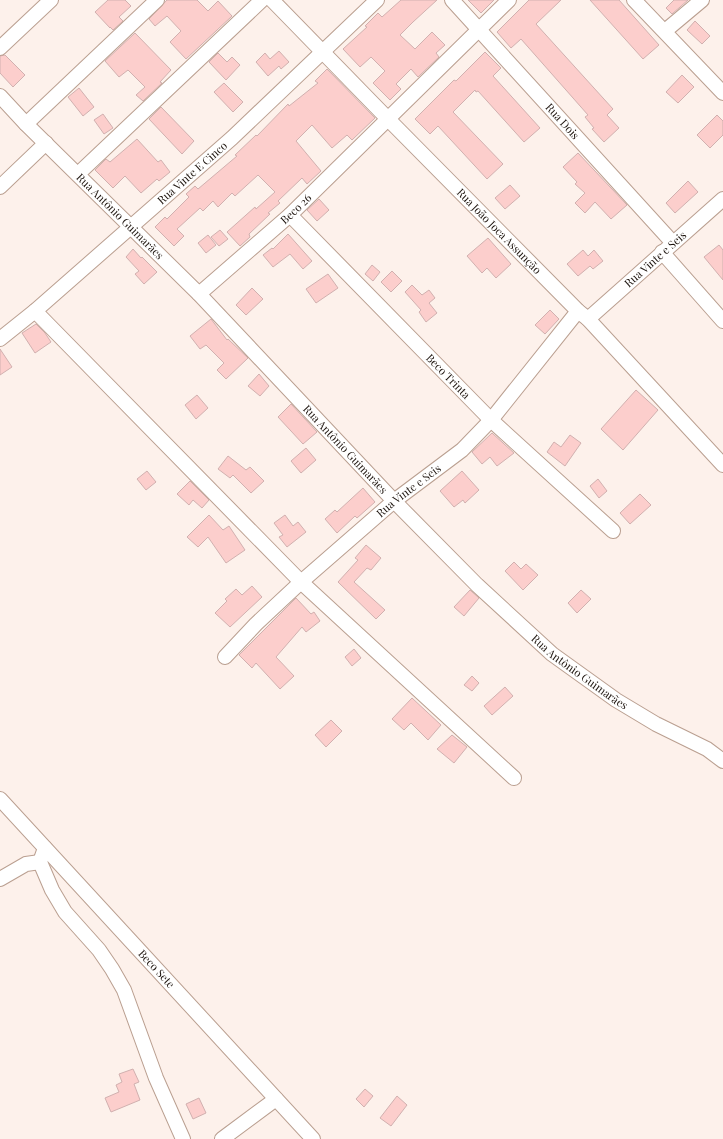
<svg xmlns="http://www.w3.org/2000/svg" width="723" height="1139" viewBox="0 0 723 1139" font-family="'Playfair Display',serif">
<style>
.building{fill:#fccecc;stroke:#d1b0af}
.lines{fill:none;stroke-linecap:round;stroke-linejoin:round}
.minor-casing{stroke:#ba9f90;stroke-width:16}
.minor{stroke:#fff;stroke-width:14}
.labels{text-anchor:middle;stroke-width:3.5;stroke-linejoin:round;paint-order:stroke}
.street-label{font-size:11px;fill:#1c130d;stroke:#fff}
</style>
<rect width="100%" height="100%" fill="#fdf1eb"/>
<path class="building" d="M 108,0 L 125,0 L 131,6 L 119,17 L 123,21 L 113,30 L 110,27 L 110,28 L 95,12 Z
M 167,0 L 197,0 L 208,11 L 218,1 L 232,16 L 186,59 L 170,42 L 181,31 L 167,16 L 155,26 L 149,19 Z
M 401,0 L 437,0 L 413,22 L 400,35 L 415,49 L 432,32 L 445,45 L 436,53 L 439,57 L 418,77 L 411,69 L 396,84 L 401,89 L 390,100 L 373,83 L 385,71 L 371,57 L 360,67 L 343,49 L 367,27 L 365,26 L 378,13 L 382,17 Z
M 468,0 L 494,0 L 481,13 Z
M 529,0 L 561,0 L 536,24 L 613,109 L 607,115 L 619,128 L 604,142 L 592,129 L 594,128 L 585,117 L 588,115 L 521,39 L 511,48 L 497,32 Z
M 590,0 L 619,0 L 659,45 L 643,59 Z
M 674,0 L 688,0 L 672,14 L 666,8 Z
M 695,21 L 710,36 L 702,44 L 687,30 Z
M 135,33 L 171,70 L 160,82 L 162,83 L 143,101 L 136,95 L 145,87 L 128,70 L 119,77 L 105,61 Z
M 279,51 L 289,62 L 281,69 L 279,66 L 268,76 L 256,62 L 265,53 L 270,59 Z
M 485,52 L 501,68 L 493,76 L 540,128 L 524,142 L 478,91 L 476,92 L 475,90 L 453,112 L 503,164 L 487,179 L 438,126 L 430,134 L 415,119 L 454,80 L 456,81 Z
M 218,53 L 227,62 L 232,57 L 240,65 L 226,80 L 209,62 Z
M 5,55 L 25,75 L 13,87 L 0,73 L 0,56 Z
M 327,69 L 375,118 L 352,140 L 347,135 L 332,148 L 312,125 L 296,141 L 321,171 L 307,184 L 302,178 L 278,201 L 280,203 L 268,213 L 270,214 L 249,234 L 250,237 L 240,246 L 227,232 L 255,207 L 256,209 L 275,192 L 258,175 L 235,196 L 232,193 L 218,207 L 213,201 L 203,211 L 200,208 L 177,229 L 184,236 L 174,246 L 155,227 L 165,217 L 167,219 L 189,197 L 186,194 L 195,186 L 198,189 L 237,156 L 235,155 L 256,135 L 257,136 L 288,104 L 289,106 L 318,83 L 315,81 Z
M 682,75 L 694,87 L 678,103 L 666,92 Z
M 224,83 L 243,102 L 233,112 L 214,92 Z
M 79,88 L 94,107 L 83,116 L 68,97 Z
M 161,107 L 194,141 L 182,154 L 149,119 Z
M 103,114 L 113,128 L 104,134 L 94,120 Z
M 717,115 L 723,121 L 723,135 L 710,148 L 697,135 Z
M 137,139 L 158,162 L 161,160 L 170,172 L 159,181 L 157,179 L 141,193 L 125,176 L 113,188 L 95,170 L 106,159 L 110,162 Z
M 578,153 L 627,205 L 611,219 L 595,202 L 585,213 L 575,203 L 585,193 L 575,184 L 577,182 L 563,167 Z
M 688,181 L 698,192 L 675,213 L 666,203 Z
M 510,185 L 520,196 L 505,209 L 495,198 Z
M 319,199 L 329,210 L 317,221 L 307,210 Z
M 220,230 L 228,239 L 219,246 L 211,237 Z
M 288,234 L 312,261 L 303,269 L 290,254 L 273,267 L 263,255 L 272,248 L 273,249 Z
M 208,235 L 216,245 L 206,253 L 198,243 Z
M 488,238 L 511,264 L 496,278 L 487,268 L 482,273 L 467,256 Z
M 719,245 L 723,250 L 723,280 L 704,257 Z
M 133,249 L 141,258 L 142,257 L 157,272 L 144,284 L 135,274 L 139,271 L 126,257 Z
M 583,250 L 588,256 L 594,250 L 603,261 L 593,269 L 590,266 L 578,276 L 567,264 Z
M 372,265 L 380,272 L 373,281 L 365,274 Z
M 392,271 L 402,281 L 391,292 L 381,282 Z
M 328,274 L 338,288 L 316,303 L 306,289 Z
M 412,285 L 422,295 L 429,290 L 435,298 L 429,303 L 437,313 L 426,322 L 419,312 L 421,310 L 405,292 Z
M 252,288 L 263,299 L 246,315 L 236,305 Z
M 550,310 L 559,319 L 545,334 L 535,325 Z
M 211,319 L 227,340 L 228,339 L 248,358 L 226,379 L 217,370 L 224,363 L 206,345 L 200,349 L 190,336 Z
M 36,324 L 45,333 L 51,342 L 35,353 L 22,333 Z
M 0,349 L 12,367 L 0,375 Z
M 259,374 L 269,386 L 260,396 L 248,386 Z
M 636,390 L 658,410 L 623,450 L 601,429 Z
M 197,395 L 208,408 L 196,419 L 185,405 Z
M 291,404 L 317,432 L 303,444 L 278,417 Z
M 492,433 L 514,453 L 497,466 L 490,457 L 482,464 L 472,452 Z
M 570,435 L 581,443 L 565,466 L 547,452 L 554,442 L 561,447 Z
M 306,448 L 316,460 L 301,473 L 291,461 Z
M 228,456 L 246,470 L 250,467 L 264,481 L 251,493 L 233,475 L 230,478 L 218,469 Z
M 147,471 L 156,482 L 146,490 L 137,479 Z
M 462,471 L 479,490 L 465,503 L 463,500 L 454,507 L 440,491 Z
M 598,479 L 607,491 L 599,498 L 590,486 Z
M 190,481 L 209,500 L 202,508 L 193,500 L 189,505 L 177,494 Z
M 363,488 L 375,502 L 357,518 L 355,516 L 337,533 L 325,519 L 335,510 L 337,512 Z
M 640,494 L 651,505 L 630,524 L 620,513 Z
M 209,515 L 223,530 L 229,526 L 245,550 L 226,563 L 208,537 L 198,547 L 187,537 Z
M 285,515 L 293,526 L 298,522 L 306,532 L 287,547 L 279,537 L 283,535 L 274,523 Z
M 366,545 L 381,558 L 371,570 L 367,568 L 354,582 L 385,610 L 376,619 L 338,582 L 358,560 L 355,558 Z
M 514,562 L 521,569 L 526,564 L 538,575 L 523,590 L 505,571 Z
M 252,586 L 262,597 L 230,627 L 215,613 L 227,601 L 225,599 L 236,589 L 242,595 Z
M 470,590 L 479,598 L 464,616 L 454,607 Z
M 581,590 L 591,599 L 577,613 L 568,603 Z
M 296,598 L 311,614 L 314,612 L 320,621 L 306,632 L 302,627 L 276,657 L 294,676 L 280,689 L 256,663 L 252,668 L 239,655 Z
M 354,649 L 361,658 L 352,666 L 345,657 Z
M 472,676 L 479,683 L 472,691 L 464,685 Z
M 505,687 L 513,696 L 492,715 L 484,706 Z
M 412,698 L 441,725 L 428,740 L 411,723 L 404,730 L 392,719 Z
M 331,720 L 342,731 L 326,747 L 315,735 Z
M 452,735 L 467,747 L 454,763 L 437,749 Z
M 133,1069 L 139,1082 L 134,1084 L 140,1100 L 111,1112 L 105,1098 L 119,1092 L 116,1085 L 122,1082 L 119,1074 Z
M 365,1089 L 373,1096 L 364,1107 L 356,1099 Z
M 397,1096 L 407,1105 L 391,1126 L 380,1118 Z
M 199,1098 L 206,1113 L 193,1119 L 186,1104 Z"/>
<g class="lines">
<defs>
<g id="minor">
<path id="s1" d="M 272,0 L 388,119 L 578,311 L 588,319 L 723,465"/>
<path id="s2" d="M 452,0 L 673,243"/>
<path d="M 634,0 L 723,93"/>
<path d="M 665,31 L 702,0"/>
<path d="M 0,48 L 51,0"/>
<path id="s3" d="M 0,96 L 26,124 L 199,294 L 394,501 L 477,585 L 552,654 L 616,700 L 656,724 L 707,749 L 723,761"/>
<path d="M 26,124 L 157,0"/>
<path d="M 78,174 L 262,0"/>
<path d="M 0,187 L 46,143"/>
<path id="s4" d="M 290,215 L 491,420 L 613,531"/>
<path d="M 662,252 L 723,321"/>
<path id="s5" d="M 199,294 L 290,215 L 509,0"/>
<path d="M 35,311 L 301,582 L 514,778"/>
<path id="s6" d="M 588,319 L 723,199"/>
<path id="s7" d="M 0,339 L 35,311 L 232,138 L 377,0"/>
<path id="s8" d="M 225,657 L 256,624 L 301,582 L 394,501 L 462,450 L 491,420 L 578,311"/>
<path id="s9" d="M 0,799 L 313,1139"/>
<path d="M 45,848 L 40,862 L 52,890 L 65,912 L 99,950 L 112,969 L 124,990 L 156,1078 L 183,1139"/>
<path d="M 0,879 L 26,864 L 40,862"/>
<path d="M 222,1139 L 276,1099"/>
</g>
</defs>
<use href="#minor" class="minor-casing"/>
<use href="#minor" class="minor"/>
</g>
<g class="labels">
<g class="street-label">
<text dy="4" stroke="none"><textPath href="#s2" startOffset="164">Rua Dois</textPath></text>
<text dy="4" stroke="none"><textPath href="#s7" startOffset="254">Rua Vinte E Cinco</textPath></text>
<text dy="4" stroke="none"><textPath href="#s5" startOffset="129">Beco 26</textPath></text>
<text dy="4" stroke="none"><textPath href="#s3" startOffset="170">Rua Antônio Guimarães</textPath></text>
<text dy="4" stroke="none"><textPath href="#s1" startOffset="324">Rua João Joca Assunção</textPath></text>
<text dy="4" stroke="none"><textPath href="#s6" startOffset="90">Rua Vinte e Seis</textPath></text>
<text dy="4" stroke="none"><textPath href="#s4" startOffset="226">Beco Trinta</textPath></text>
<text dy="4" stroke="none"><textPath href="#s3" startOffset="494">Rua Antônio Guimarães</textPath></text>
<text dy="4" stroke="none"><textPath href="#s8" startOffset="248">Rua Vinte e Seis</textPath></text>
<text dy="4" stroke="none"><textPath href="#s3" startOffset="818">Rua Antônio Guimarães</textPath></text>
<text dy="4" stroke="none"><textPath href="#s9" startOffset="231">Beco Sete</textPath></text>
</g>
</g>
</svg>
